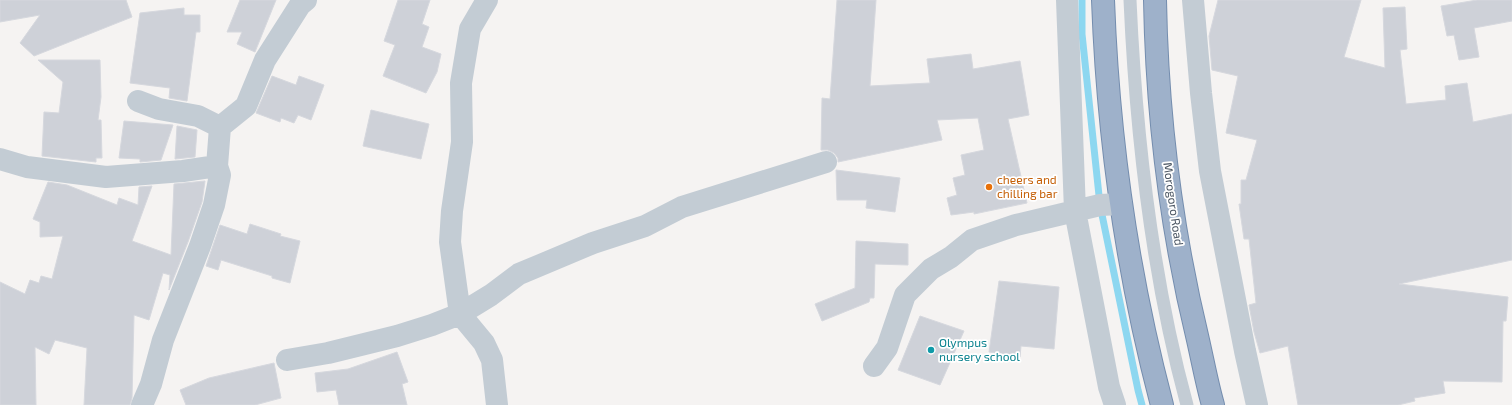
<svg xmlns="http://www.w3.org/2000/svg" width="1512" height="405" viewBox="0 0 1512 405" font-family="'Exo 2',sans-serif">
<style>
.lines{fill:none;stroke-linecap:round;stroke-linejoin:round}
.stream{stroke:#8dd7f0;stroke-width:7}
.building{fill:#ced1d8;stroke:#d6d8de}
.trunk-casing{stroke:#748dae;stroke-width:24}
.service{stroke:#c3ccd4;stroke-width:13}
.minor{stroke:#c3ccd4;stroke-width:22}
.trunk{stroke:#9eb1ca;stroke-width:22}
.food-dot{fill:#e8710a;stroke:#fff;stroke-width:1.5}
.culture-dot{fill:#0f9aa8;stroke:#fff;stroke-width:1.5}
.labels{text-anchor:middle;stroke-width:3.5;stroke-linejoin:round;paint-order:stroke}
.food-label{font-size:12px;fill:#c56008;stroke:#fff;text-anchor:start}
.street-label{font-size:12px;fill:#495461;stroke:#fff}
.culture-label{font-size:12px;fill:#0d838f;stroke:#fff;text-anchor:start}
</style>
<rect width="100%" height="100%" fill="#f5f3f2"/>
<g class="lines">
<path class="stream" d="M 1082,0 L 1082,34 L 1100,205 L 1138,390 L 1142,405"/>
</g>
<path class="building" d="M 0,0 L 126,0 L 132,17 L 34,56 L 20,43 L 40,15 L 0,22 Z
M 240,0 L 276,0 L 255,52 L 237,44 L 242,32 L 227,32 Z
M 398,0 L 430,0 L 422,24 L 429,27 L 422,47 L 441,54 L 437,72 L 426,93 L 383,76 L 395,45 L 384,41 Z
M 837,0 L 876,0 L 870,86 L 930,83 L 927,59 L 971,54 L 973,69 L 1020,61 L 1029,115 L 1008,119 L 1027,203 L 974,214 L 974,212 L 951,215 L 947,198 L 957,195 L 953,178 L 965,175 L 961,155 L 984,150 L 978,118 L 937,120 L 942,140 L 838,162 L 838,158 L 834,153 L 828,150 L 821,150 L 822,98 L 830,99 Z
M 1218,0 L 1361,0 L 1344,57 L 1385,68 L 1383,8 L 1405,7 L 1407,49 L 1400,50 L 1406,104 L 1446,100 L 1445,86 L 1467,83 L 1473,122 L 1512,114 L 1512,260 L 1399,284 L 1508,297 L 1506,321 L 1503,321 L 1502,382 L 1443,381 L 1445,393 L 1414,398 L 1415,401 L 1398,405 L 1298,405 L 1288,346 L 1260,353 L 1254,332 L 1249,305 L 1256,303 L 1249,239 L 1244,239 L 1239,204 L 1241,204 L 1241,180 L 1246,180 L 1257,140 L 1226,133 L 1238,76 L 1212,70 L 1209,36 Z
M 1477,0 L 1512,0 L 1512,21 L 1474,28 L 1479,57 L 1459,60 L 1454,35 L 1447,36 L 1441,6 Z
M 184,8 L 184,15 L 200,15 L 200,32 L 196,32 L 187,101 L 169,98 L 170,88 L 130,83 L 140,13 Z
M 38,60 L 100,60 L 101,97 L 98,120 L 101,120 L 102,158 L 96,158 L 96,162 L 42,156 L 44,112 L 59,113 L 63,82 Z
M 272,76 L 296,85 L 299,76 L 324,85 L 311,120 L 298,115 L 294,123 L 281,118 L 280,122 L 256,113 Z
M 371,110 L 429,124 L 421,159 L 363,146 Z
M 124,121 L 173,125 L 161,160 L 140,162 L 140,159 L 119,158 Z
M 177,126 L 197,130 L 195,157 L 175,159 Z
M 836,170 L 900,178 L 895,212 L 866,208 L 867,200 L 837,200 Z
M 205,181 L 202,202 L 188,242 L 169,290 L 170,275 L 163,273 L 149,320 L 134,315 L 132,398 L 130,405 L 84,405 L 87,348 L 55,340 L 49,354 L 35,347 L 36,405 L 0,405 L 0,282 L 25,294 L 30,280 L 39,283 L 41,276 L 52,279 L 63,236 L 40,237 L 40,222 L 33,219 L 48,182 L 67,185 L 117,205 L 119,198 L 138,205 L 139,187 L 152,186 L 132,241 L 171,255 L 174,184 Z
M 250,224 L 281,234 L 280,236 L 300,241 L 290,283 L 272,278 L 272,276 L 221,260 L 218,270 L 206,266 L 220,225 L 247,234 Z
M 856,241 L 908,244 L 908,265 L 875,264 L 874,298 L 870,298 L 869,302 L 822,321 L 815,304 L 855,288 Z
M 999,281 L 1059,287 L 1054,349 L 1021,346 L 1020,357 L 989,352 Z
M 920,316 L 964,331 L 940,385 L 898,370 Z
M 397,352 L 408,382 L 402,384 L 407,405 L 339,405 L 336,390 L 317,392 L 315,373 L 348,369 Z
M 274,363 L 281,398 L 255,405 L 186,405 L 180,390 L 209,378 Z"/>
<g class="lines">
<defs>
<path id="trunk" d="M 1103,0 C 1108,137 1127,273 1162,405
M 1155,0 C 1157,114 1171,229 1198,340 C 1203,362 1207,384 1213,405"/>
</defs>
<use href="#trunk" class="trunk-casing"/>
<path class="service" d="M 1130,0 C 1136,136 1151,273 1187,405"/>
<path class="minor" d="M 487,0 L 470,29 L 461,83 L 462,142 L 452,211 L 450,242 L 460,314 L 484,343 L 492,360 L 497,405
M 1067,0 L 1075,211 L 1109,387 L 1115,405
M 1193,0 L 1201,93 L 1210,171 L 1245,351 L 1257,405
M 138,101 L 159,109 L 198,116 L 220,127 L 217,166
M 220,127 L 246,106 L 265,60 L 300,5 L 306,0
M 0,159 L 27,167 L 106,177 L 183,171 L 217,166 L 220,175 L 214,205 L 200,246 L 163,340 L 151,384 L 142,405
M 287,360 L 328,353 L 397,336 L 432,325 L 460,314 L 491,295 L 519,274 L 593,243 L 645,226 L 682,207 L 826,162
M 874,366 L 887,348 L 905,295 L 931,269 L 951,257 L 972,240 L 1016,225 L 1075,211 L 1100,205 L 1121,204"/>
<use href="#trunk" class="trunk"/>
</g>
<circle class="food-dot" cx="989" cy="187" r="4"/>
<circle class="culture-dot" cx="931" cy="350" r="4"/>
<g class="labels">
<g class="food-label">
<text x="997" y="184">cheers and<tspan x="997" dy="14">chilling bar</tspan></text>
</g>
<g class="street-label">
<text transform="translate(1173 204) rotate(82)" y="4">Morogoro Road</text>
</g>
<g class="culture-label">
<text x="939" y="347">Olympus<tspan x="939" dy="14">nursery school</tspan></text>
</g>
</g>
</svg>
